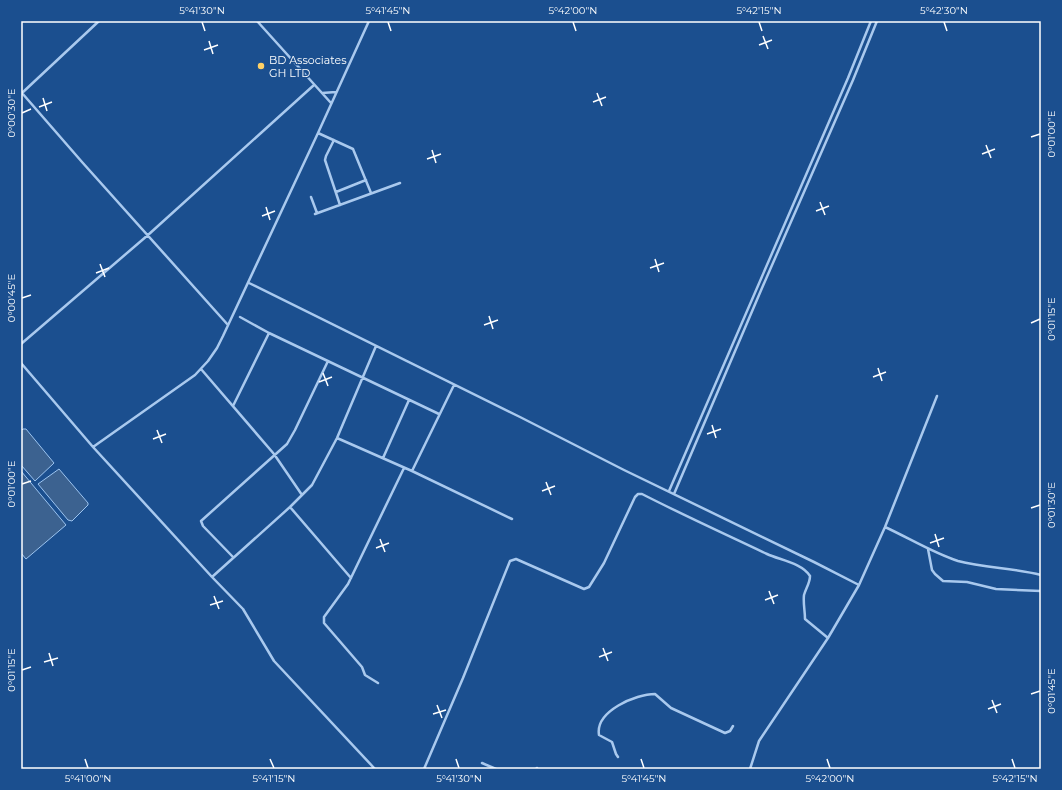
<svg xmlns="http://www.w3.org/2000/svg" width="1062" height="790" viewBox="0 0 1062 790" font-family="Montserrat,sans-serif">
<style>
.water{fill:#3c6290;stroke:#9cc4f0}
.lines{fill:none;stroke-linecap:round;stroke-linejoin:round}
.street{stroke:#a9c9ee;stroke-width:2.5}
.ticks{fill:none;stroke:#fff;stroke-width:1.5}
.poi-dot{fill:#ffd166;stroke:#1b4f8f;stroke-width:1.5}
.labels{text-anchor:middle;stroke-width:3;stroke-linejoin:round;paint-order:stroke}
.poi-label{font-size:11px;fill:#fff;stroke:#1b4f8f;text-anchor:start}
.neatline{fill:none;stroke:#fff;stroke-width:1.5}
.ticks-label{font-size:10px;text-anchor:middle;fill:#fff}
</style>
<rect width="100%" height="100%" fill="#1b4f8f"/>
<path class="water" d="M 23,429 L 26,429 L 54,463 L 35,481 L 21,465 L 21,431 Z
M 59,469 L 88,503 L 88,505 L 72,521 L 68,520 L 38,484 Z
M 21,471 L 66,525 L 26,559 L 21,553 Z"/>
<g class="lines">
<path class="street" d="M 257,21 L 331,103
M 22,93 L 82,162 L 228,325
M 22,93 L 99,21
M 322,93 L 336,92
M 318,133 L 353,149 L 371,193
M 334,140 L 326,156 L 325,160 L 340,205
M 336,192 L 366,180
M 311,197 L 317,213
M 315,214 L 400,183
M 249,283 L 520,417 L 624,470 L 814,562 L 859,585
M 240,317 L 269,333 L 439,414
M 21,344 L 148,235 L 314,85
M 21,363 L 93,447 L 195,375 L 208,361 L 217,348 L 223,336 L 318,133 L 369,21
M 201,369 L 274,454 L 302,495
M 233,406 L 269,333
M 337,438 L 412,471 L 512,519
M 93,447 L 212,577 L 243,609 L 274,661 L 375,769
M 383,458 L 409,400
M 412,471 L 454,385
M 669,491 L 848,78 L 871,21
M 674,494 L 762,288 L 853,80 L 877,21
M 290,507 L 351,578
M 885,527 C 909,538 933,553 958,561 C 985,568 1014,568 1041,575
M 928,549 L 932,570 L 935,574 L 943,581 L 967,582 L 996,589 L 1041,591
M 233,557 L 203,526 L 201,521 L 287,444 L 295,430 L 328,361
M 212,577 L 290,507 L 312,485 L 337,438 L 376,346
M 378,683 L 365,675 L 362,667 L 324,623 L 324,617 L 348,584 L 404,468
M 618,757 L 616,754 L 612,742 L 599,735 C 595,711 636,694 655,694 L 671,708 L 725,733 L 730,731 L 733,726
M 482,763 L 496,769
M 424,769 L 463,678 L 510,561 L 516,559 L 584,589 L 589,587 L 604,563 L 635,497 L 638,494 L 642,494 C 683,515 725,534 767,554 C 780,560 802,563 810,576 C 810,583 806,588 804,595 C 803,603 805,611 805,619 L 828,638
M 536,769 L 537,768
M 750,769 L 759,741 L 828,638 L 859,585 L 885,527 L 937,396"/>
</g>
<path class="ticks" d="M 202,22 L 205,31M 388,22 L 391,31M 573,22 L 576,31M 759,22 L 762,31M 944,22 L 947,31M 763,36 L 768,49M 209,41 L 213,54M 759,45 L 772,40M 204,50 L 218,45M 597,93 L 602,106M 43,98 L 47,111M 593,102 L 606,97M 39,107 L 52,102M 22,113 L 31,109M 1031,137 L 1040,134M 986,145 L 991,158M 432,150 L 436,163M 982,154 L 995,149M 427,159 L 441,154M 820,202 L 825,215M 266,207 L 270,220M 816,211 L 829,206M 262,216 L 275,211M 655,259 L 659,272M 100,264 L 105,277M 650,268 L 664,263M 96,273 L 109,268M 22,298 L 31,295M 489,316 L 493,329M 1031,323 L 1040,319M 484,325 L 498,320M 878,368 L 882,381M 323,373 L 328,386M 873,377 L 886,372M 319,382 L 332,377M 712,425 L 716,438M 157,430 L 162,443M 707,434 L 721,429M 153,439 L 166,434M 546,482 L 551,495M 22,484 L 31,481M 542,491 L 555,486M 1031,508 L 1040,505M 935,534 L 939,547M 380,539 L 385,552M 930,543 L 944,538M 376,548 L 389,543M 769,591 L 774,604M 214,596 L 219,609M 765,600 L 778,595M 210,605 L 223,601M 603,648 L 608,661M 49,653 L 53,666M 599,657 L 612,652M 44,662 L 58,658M 22,670 L 31,667M 1031,694 L 1040,691M 992,700 L 997,713M 437,705 L 442,718M 988,709 L 1001,704M 433,714 L 446,710M 85,759 L 88,768M 270,759 L 274,768M 456,759 L 459,768M 641,759 L 644,768M 827,759 L 830,768M 1012,759 L 1015,768"/>
<circle class="poi-dot" cx="261" cy="66" r="4"/>
<g class="labels">
<g class="poi-label">
<text x="269" y="64">BD Associates<tspan x="269" dy="13">GH LTD</tspan></text>
</g>
</g>
<rect width="1062" height="790" fill="none" stroke="#1b4f8f" stroke-width="44"/>
<rect x="22" y="22" width="1018" height="746" class="neatline"/>
<g class="ticks-label">
<text x="202" y="14">5°41'30"N</text>
<text x="388" y="14">5°41'45"N</text>
<text x="573" y="14">5°42'00"N</text>
<text x="759" y="14">5°42'15"N</text>
<text x="944" y="14">5°42'30"N</text>
<text transform="translate(11 113) rotate(-90)" y="4">0°00'30"E</text>
<text transform="translate(1051 134) rotate(-90)" y="4">0°01'00"E</text>
<text transform="translate(11 298) rotate(-90)" y="4">0°00'45"E</text>
<text transform="translate(1051 319) rotate(-90)" y="4">0°01'15"E</text>
<text transform="translate(11 484) rotate(-90)" y="4">0°01'00"E</text>
<text transform="translate(1051 505) rotate(-90)" y="4">0°01'30"E</text>
<text transform="translate(11 670) rotate(-90)" y="4">0°01'15"E</text>
<text transform="translate(1051 691) rotate(-90)" y="4">0°01'45"E</text>
<text x="88" y="782">5°41'00"N</text>
<text x="274" y="782">5°41'15"N</text>
<text x="459" y="782">5°41'30"N</text>
<text x="644" y="782">5°41'45"N</text>
<text x="830" y="782">5°42'00"N</text>
<text x="1015" y="782">5°42'15"N</text>
</g>
</svg>
